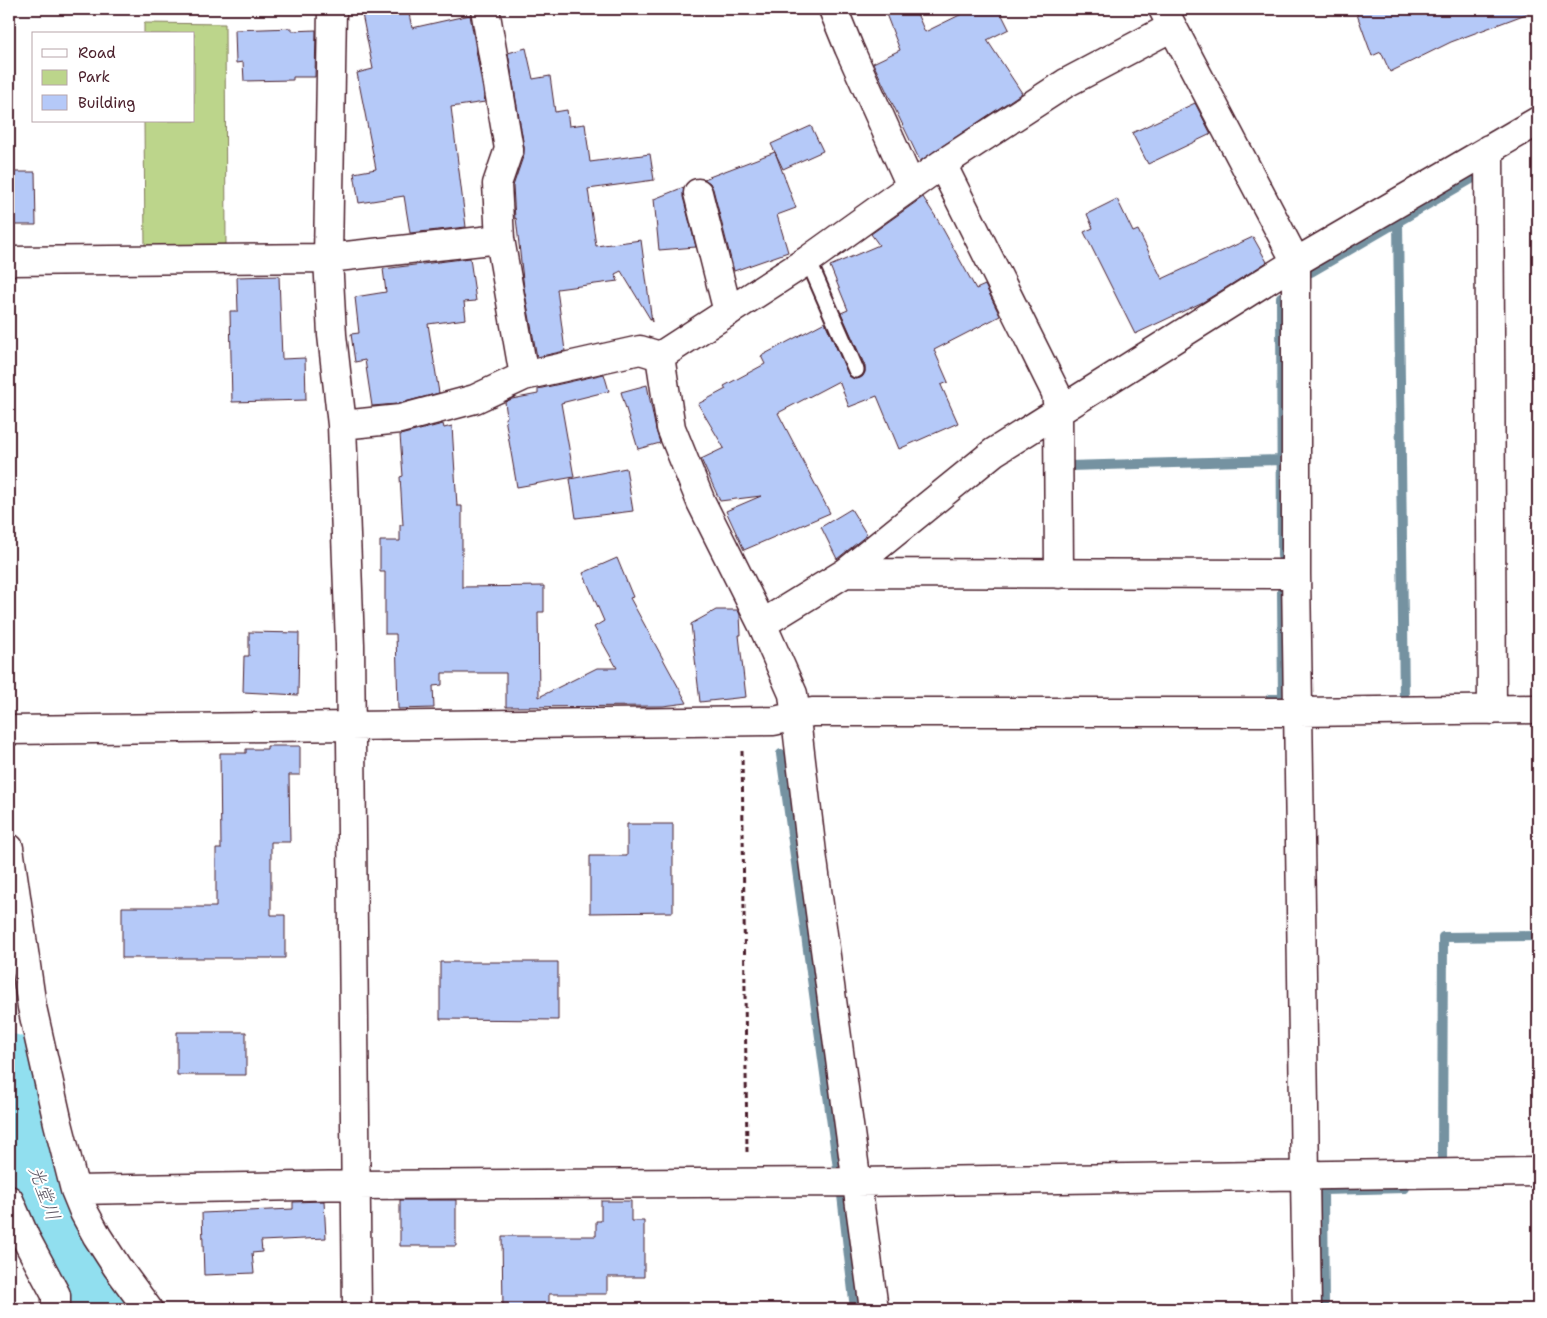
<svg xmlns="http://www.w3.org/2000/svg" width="1547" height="1318" viewBox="0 0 1547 1318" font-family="'Shantell Sans','Klee One',sans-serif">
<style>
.green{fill:#bcd58b;stroke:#837a5b}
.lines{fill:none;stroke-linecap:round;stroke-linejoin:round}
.stream{stroke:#7592a1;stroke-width:10}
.river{stroke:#91dfef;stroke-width:59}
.building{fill:#b5c9f8;stroke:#4a1f2b}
.lane-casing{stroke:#4a1f2b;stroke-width:19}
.street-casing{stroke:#4a1f2b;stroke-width:31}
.path{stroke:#4a1f2b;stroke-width:3;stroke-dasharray:5 4;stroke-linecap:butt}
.lane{stroke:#fff;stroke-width:15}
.street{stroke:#fff;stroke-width:28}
.labels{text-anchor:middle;stroke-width:4;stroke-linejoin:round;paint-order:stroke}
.water-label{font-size:19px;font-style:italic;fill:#5f5966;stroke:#fff}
</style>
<rect width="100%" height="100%" fill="#fff"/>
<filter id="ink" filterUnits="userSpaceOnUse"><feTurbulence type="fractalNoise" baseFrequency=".02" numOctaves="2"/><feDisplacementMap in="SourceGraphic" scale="10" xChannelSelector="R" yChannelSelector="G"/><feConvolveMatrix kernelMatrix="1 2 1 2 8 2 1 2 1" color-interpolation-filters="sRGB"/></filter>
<g filter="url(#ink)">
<path class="green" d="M 144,23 L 225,24 L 226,247 L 145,248 L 144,121 L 194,121 L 194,34 L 144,34 Z"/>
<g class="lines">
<path class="stream" d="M 1398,222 L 1404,701
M 1311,272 L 1480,174
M 1281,297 L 1282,556
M 1069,466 L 1282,460
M 1270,699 L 1283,699 L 1282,590
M 781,754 L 838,1168
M 1442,1163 L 1443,937 L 1538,936
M 842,1195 L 855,1309
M 1324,1309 L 1323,1190 L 1405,1188"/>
<path class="river" d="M 9,1063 L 32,1161 L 56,1226 L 111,1309"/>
</g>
<path class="building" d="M 361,9 L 408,9 L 412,28 L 470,15 L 485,102 L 451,107 L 466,227 L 410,233 L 404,196 L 359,203 L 354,173 L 376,169 L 357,73 L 373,69 Z
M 884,9 L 915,9 L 925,32 L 972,9 L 999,9 L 1009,29 L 987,40 L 1022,93 L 920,161 L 873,63 L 900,50 Z
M 1355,9 L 1533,9 L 1534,11 L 1451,42 L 1390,72 L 1381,52 L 1372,56 Z
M 292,28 L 292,31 L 316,30 L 315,77 L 293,77 L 293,80 L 244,81 L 243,62 L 236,63 L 235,30 Z
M 526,48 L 533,79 L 550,76 L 555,112 L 567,110 L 569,126 L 585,124 L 590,162 L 650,154 L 654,180 L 588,189 L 596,246 L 641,240 L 652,322 L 621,271 L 615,274 L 618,281 L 557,289 L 565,351 L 537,357 L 524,288 L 516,218 L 515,219 L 513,186 L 524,154 L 524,147 L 508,53 Z
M 1195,103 L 1211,134 L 1148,164 L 1132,133 Z
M 811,126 L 823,151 L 783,169 L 771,144 Z
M 775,152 L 796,208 L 777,215 L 788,252 L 734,271 L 713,189 L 710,183 L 704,179 Z
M 9,172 L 35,172 L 36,225 L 9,225 Z
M 684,187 L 683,197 L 696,247 L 659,250 L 654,199 Z
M 923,197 L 939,222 L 976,289 L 985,285 L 1000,316 L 934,350 L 948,382 L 941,385 L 958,423 L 899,449 L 877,396 L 849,407 L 839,381 L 778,413 L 830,513 L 744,550 L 726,511 L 761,496 L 720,501 L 701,459 L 724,448 L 698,404 L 726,389 L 724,386 L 765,364 L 761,356 L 825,322 L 848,374 L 855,379 L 863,376 L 865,372 L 865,366 L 841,313 L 848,310 L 830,266 L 879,245 L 871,234 Z
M 1117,199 L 1133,232 L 1138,230 L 1162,279 L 1253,237 L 1267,262 L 1203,302 L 1135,334 L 1084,232 L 1093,228 L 1087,214 Z
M 470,258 L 476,301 L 464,302 L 466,319 L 428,324 L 439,393 L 397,404 L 372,406 L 365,360 L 355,362 L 351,334 L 359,333 L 355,297 L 386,292 L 383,269 Z
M 279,276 L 282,359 L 305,358 L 306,400 L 232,402 L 230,311 L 238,311 L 237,277 Z
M 604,374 L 609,391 L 561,403 L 574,477 L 517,487 L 505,418 L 507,417 L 505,402 L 512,399 L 538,394 L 538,389 Z
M 647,385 L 656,430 L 660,443 L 638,449 L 621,392 Z
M 443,424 L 444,428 L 452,426 L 457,506 L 462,506 L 462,587 L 544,586 L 544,612 L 538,612 L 539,697 L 597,668 L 617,668 L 594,627 L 604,621 L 583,573 L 617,558 L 633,597 L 630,598 L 687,703 L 663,706 L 506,707 L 506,673 L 442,673 L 442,685 L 433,686 L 434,708 L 398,709 L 396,634 L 385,634 L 385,572 L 380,572 L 380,541 L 400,541 L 400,525 L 403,525 L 400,477 L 403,476 L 400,435 Z
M 626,468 L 633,511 L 576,518 L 570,479 Z
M 851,509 L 867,535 L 837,559 L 821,527 Z
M 716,610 L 738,610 L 740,615 L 741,635 L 739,635 L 746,697 L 700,702 L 691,624 Z
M 249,632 L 299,633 L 298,695 L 243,692 L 244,656 L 249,656 Z
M 267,746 L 300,746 L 300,775 L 289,775 L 290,842 L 271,842 L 271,915 L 285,915 L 285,958 L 122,958 L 122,907 L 216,907 L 216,849 L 221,849 L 220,753 L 246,753 L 246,749 L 267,749 Z
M 627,824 L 673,824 L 673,912 L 590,913 L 590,856 L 627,856 Z
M 440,962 L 558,962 L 558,1020 L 440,1019 Z
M 177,1032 L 246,1032 L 246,1075 L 177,1075 Z
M 400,1200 L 456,1200 L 456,1246 L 400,1246 Z
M 324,1201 L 326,1238 L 261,1241 L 262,1252 L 252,1253 L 254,1273 L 204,1275 L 202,1213 L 293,1209 L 293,1202 Z
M 601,1201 L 631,1201 L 631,1221 L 644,1221 L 644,1277 L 607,1277 L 607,1294 L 549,1294 L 549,1309 L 503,1309 L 502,1236 L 596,1236 L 596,1221 L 601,1221 Z"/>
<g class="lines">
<defs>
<path id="lane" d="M 808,260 L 856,370"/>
<path id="street" d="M 332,9 L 328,258 L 332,335 L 342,425 L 350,645 L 357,1309
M 485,9 L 509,149 L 497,184 L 500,239 L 524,376
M 833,9 L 849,48 L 911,186
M 1163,9 L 1296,262 L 1296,574 L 1307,1309
M 1489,149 L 1492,710
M 942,164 L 1056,393 L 1058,411 L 1059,574
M 698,193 L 728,312
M 9,261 L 328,258 L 500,239
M 660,356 L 671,428 L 701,502 L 762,624 L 793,694 L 812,853 L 874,1309
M 342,425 L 400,419 L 475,399 L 524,376 L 640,350 L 660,356 L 808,260 L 942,164 L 1066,83 L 1172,27
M 845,573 L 1296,574
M 762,624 L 845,573 L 994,452 L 1296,262 L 1538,121
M 9,730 L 774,721 L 812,712 L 1299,712 L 1538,709
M 9,848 L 32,1007 L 58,1123 L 75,1190 L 84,1212 L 97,1236 L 117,1267 L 148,1309
M 75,1190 L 356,1185 L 857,1182 L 1538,1172
M 9,1200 L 25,1237 L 56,1295 L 56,1309"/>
</defs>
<use href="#lane" class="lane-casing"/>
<use href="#street" class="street-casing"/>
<path class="path" d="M 742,751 L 747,1152"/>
<use href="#lane" class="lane"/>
<use href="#street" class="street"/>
</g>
</g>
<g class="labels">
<g class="water-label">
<text transform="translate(45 1193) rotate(70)" y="7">光堂川</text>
</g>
</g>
<rect width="1547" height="1318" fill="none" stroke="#fff" stroke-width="30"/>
<rect x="15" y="15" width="1517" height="1288" fill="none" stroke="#4a1f2b" stroke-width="2" filter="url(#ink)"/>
<rect x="32" y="32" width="162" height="90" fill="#ffffff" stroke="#b7a5aa"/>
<rect x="42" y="49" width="25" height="8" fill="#ffffff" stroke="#b7a5aa"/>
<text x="78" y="58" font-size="15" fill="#4a1f2b">Road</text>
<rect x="42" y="70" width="25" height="15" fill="#bcd58b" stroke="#b7a5aa"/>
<text x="78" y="82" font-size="15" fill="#4a1f2b">Park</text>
<rect x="42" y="95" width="25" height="15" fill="#b5c9f8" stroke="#b7a5aa"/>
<text x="78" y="108" font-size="15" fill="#4a1f2b">Building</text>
</svg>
